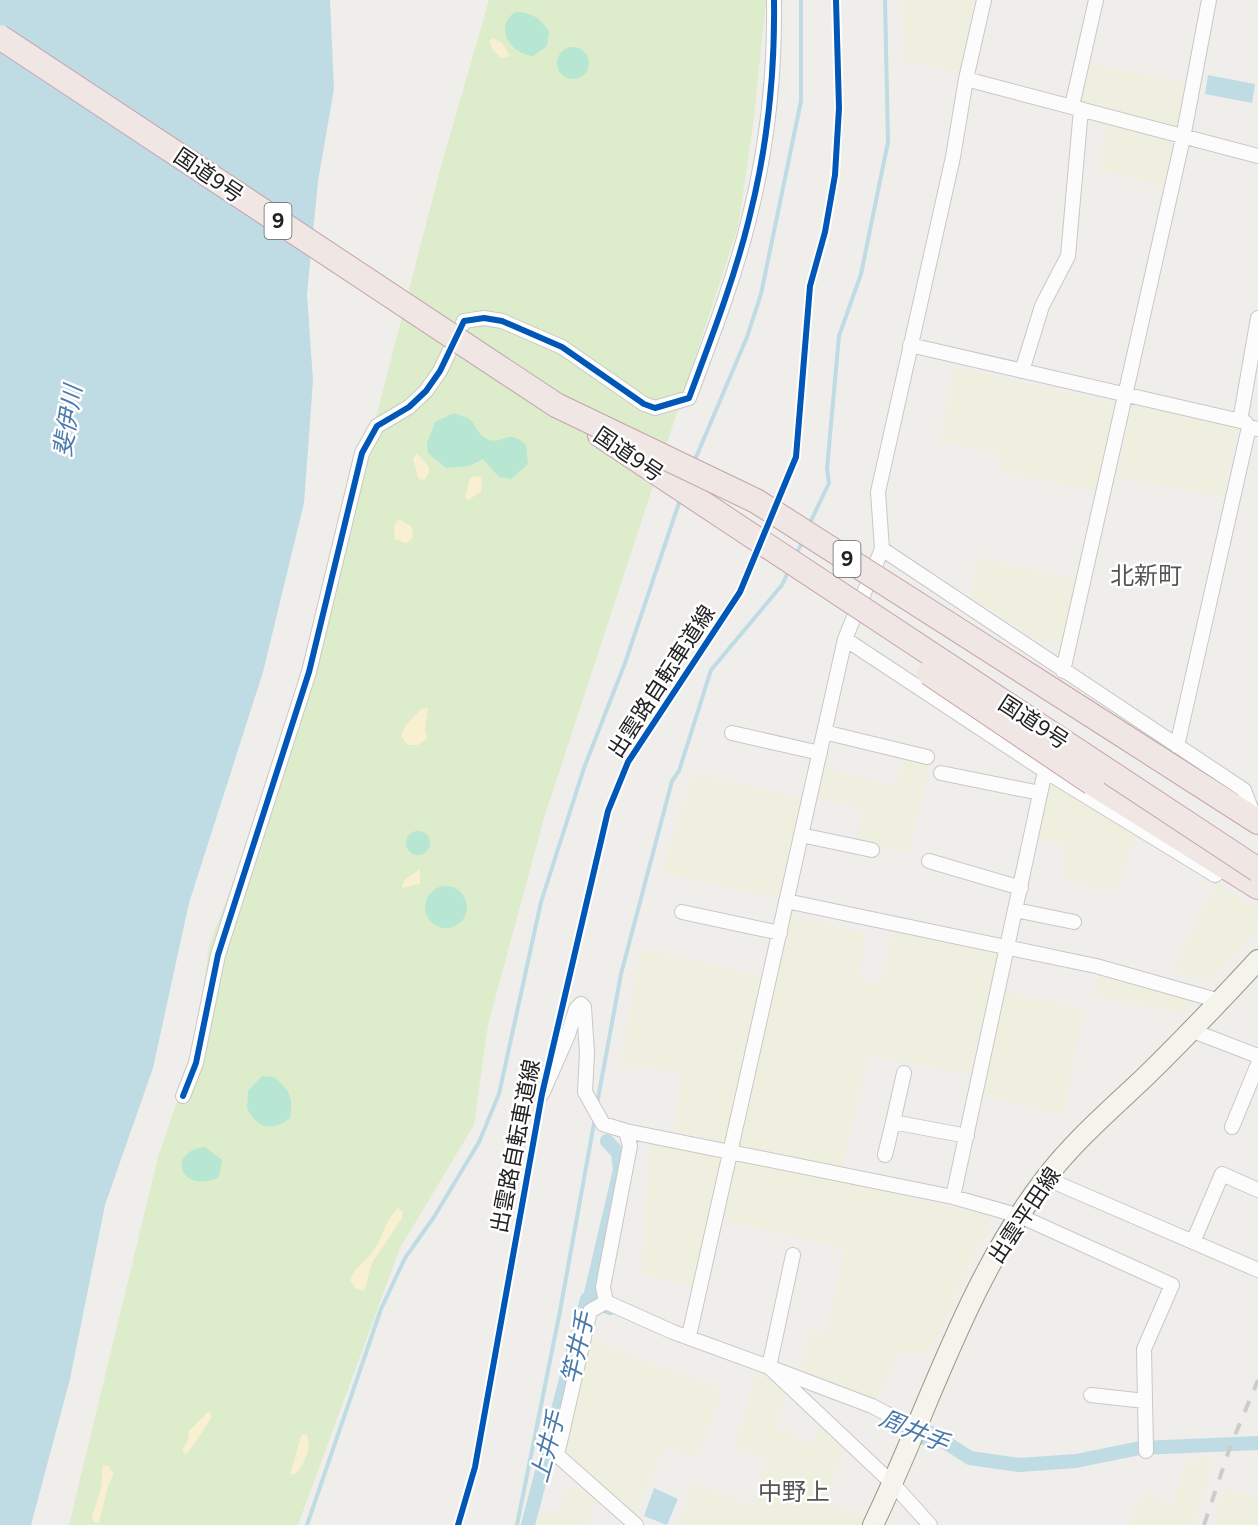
<svg xmlns="http://www.w3.org/2000/svg" width="1258" height="1525" viewBox="0 0 1258 1525" font-family="Figtree,'Noto Sans JP',sans-serif">
<style>
.farmland{fill:#efefdf}
.grass{fill:#ddeccb}
.sand{fill:#f8f0d0}
.pitch{fill:#b7e6d2}
.water{fill:#bfdbe3}
.lines{fill:none;stroke-linecap:round;stroke-linejoin:round}
.stream{stroke:#bfdbe3;stroke-width:4}
.canal{stroke:#bfdbe3;stroke-width:14}
.minor-casing{stroke:#c9c8c7;stroke-width:16}
.secondary-casing{stroke:#999a82;stroke-width:22}
.trunk-casing{stroke:#c5a2ac;stroke-width:26}
.minor{stroke:#fdfcfc;stroke-width:14}
.secondary{stroke:#f4f4ed;stroke-width:20}
.trunk{stroke:#f0e6e4;stroke-width:24}
.rail{stroke:#ccc;stroke-width:4;stroke-dasharray:12 12;stroke-linecap:butt}
.trunk-bridge-casing{stroke:#c5a2ac;stroke-width:26;stroke-linecap:butt}
.trunk-bridge{stroke:#f0e6e4;stroke-width:24}
.cycleway-casing{stroke:#fff;stroke-width:10}
.cycleway{stroke:#0057b8;stroke-width:6}
.labels{text-anchor:middle;stroke-width:5;stroke-linejoin:round;paint-order:stroke}
.shield{fill:#fff;stroke:#646464;stroke-width:1.5}
.shield-label{font-size:21px;font-weight:bold;fill:#222}
.street-label{font-size:22px;fill:#222;stroke:#fff}
.water-label{font-size:24px;font-style:italic;fill:#4a7aab;stroke:#fff}
.neighbourhood-label{font-size:24px;fill:#555;stroke:#fff}
</style>
<rect width="100%" height="100%" fill="#f0eeeb"/>
<path class="farmland" d="M 901,0 L 975,0 L 959,71 L 906,62 Z
M 1090,63 L 1186,84 L 1178,130 L 1080,100 Z
M 1108,123 L 1176,143 L 1165,186 L 1099,170 Z
M 955,367 L 1116,405 L 1097,492 L 1001,471 L 1002,454 L 939,441 Z
M 1132,404 L 1237,428 L 1224,497 L 1118,477 Z
M 976,557 L 1075,580 L 1061,644 L 1037,640 L 971,597 Z
M 903,757 L 930,763 L 909,853 L 855,843 L 863,809 L 817,798 L 822,767 L 896,786 Z
M 693,774 L 802,798 L 781,899 L 662,873 Z
M 1048,777 L 1137,833 L 1116,890 L 1063,879 L 1066,845 L 1036,840 Z
M 1217,883 L 1258,911 L 1255,931 L 1211,980 L 1173,971 Z
M 790,916 L 865,933 L 859,980 L 882,984 L 894,932 L 999,954 L 969,1075 L 868,1055 L 842,1168 L 739,1148 Z
M 641,949 L 765,977 L 727,1143 L 674,1131 L 681,1072 L 620,1065 Z
M 1098,976 L 1194,996 L 1183,1014 L 1093,995 Z
M 1005,992 L 1084,1010 L 1063,1114 L 983,1095 Z
M 650,1143 L 724,1157 L 692,1286 L 641,1273 Z
M 735,1158 L 992,1216 L 928,1354 L 899,1352 L 876,1403 L 798,1373 L 813,1329 L 827,1335 L 845,1248 L 723,1221 Z
M 592,1340 L 723,1391 L 696,1458 L 664,1446 L 635,1514 L 562,1455 Z
M 757,1370 L 786,1393 L 774,1426 L 812,1445 L 821,1423 L 845,1448 L 823,1501 L 867,1520 L 865,1525 L 677,1525 L 694,1482 L 753,1508 L 768,1457 L 734,1448 Z
M 1215,1457 L 1194,1525 L 1127,1525 L 1143,1493 L 1172,1506 L 1187,1460 Z
M 582,1487 L 597,1500 L 587,1525 L 530,1525 L 534,1508 L 558,1516 L 566,1489 Z
M 1223,1490 L 1258,1496 L 1258,1525 L 1214,1525 Z"/>
<path class="grass" d="M 489,0 L 766,0 L 754,118 L 738,227 L 544,818 L 488,1025 L 474,1125 L 400,1248 L 298,1525 L 69,1525 L 158,1157 L 195,1049 L 209,946 L 267,792 L 311,633 L 355,452 L 375,421 L 440,170 Z"/>
<path class="sand" d="M 493,38 L 502,43 L 510,56 L 501,58 L 492,49 L 489,41 Z
M 417,453 L 429,467 L 429,473 L 424,480 L 419,479 L 413,459 Z
M 476,476 L 482,477 L 481,492 L 468,500 L 465,498 L 470,478 Z
M 399,519 C 409,526 415,524 412,539 L 406,543 L 395,539 L 394,526 Z
M 428,708 L 425,730 L 427,739 L 418,745 L 408,745 L 401,736 L 406,725 L 421,709 Z
M 420,869 L 420,884 L 402,888 L 404,880 Z
M 398,1208 L 403,1212 L 402,1218 L 372,1263 L 364,1291 L 356,1289 L 350,1280 C 355,1266 366,1262 374,1250 C 384,1235 384,1222 398,1208 Z
M 209,1411 L 212,1416 C 209,1422 191,1450 186,1454 L 182,1451 L 189,1438 L 188,1432 Z
M 302,1434 L 307,1435 C 312,1448 304,1464 296,1474 L 290,1474 Z
M 103,1465 L 108,1466 L 114,1474 L 109,1483 L 99,1523 L 94,1522 L 92,1517 L 101,1488 Z"/>
<path class="pitch" d="M 515,12 C 531,12 541,18 549,32 L 547,46 L 533,56 C 511,54 493,28 515,12 Z
M557 63a16 16 0 1 1 32 0a16 16 0 1 1-32 0Z
M 454,413 C 458,415 464,416 468,418 C 476,423 477,435 487,439 C 503,446 508,427 526,445 L 528,464 L 511,479 L 499,477 L 483,459 L 469,466 L 446,468 L 428,453 L 427,443 L 435,422 Z
M406 843a12 12 0 1 1 24 0a12 12 0 1 1-24 0Z
M425 907a21 21 0 1 1 42 0a21 21 0 1 1-42 0Z
M 262,1076 L 274,1077 C 289,1089 294,1097 290,1118 C 273,1132 257,1129 247,1108 L 248,1091 Z
M 205,1147 L 222,1160 L 219,1177 C 182,1196 164,1152 205,1147 Z"/>
<path class="water" d="M 0,0 L 330,0 L 334,89 L 318,181 L 307,294 L 313,381 L 304,503 L 263,672 L 189,903 L 153,1068 L 105,1205 L 70,1379 L 31,1525 L 0,1525 Z
M 1208,75 L 1255,84 L 1252,103 L 1205,94 Z
M 654,1488 L 678,1499 L 667,1525 L 644,1516 Z"/>
<g class="lines">
<path class="stream" d="M 694,462 L 747,337 L 761,294 L 801,101 L 801,0
M 809,525 L 829,483 L 827,469 L 839,336 L 861,274 L 888,142 L 885,0
M 796,555 L 803,540
M 597,1104 L 621,974 L 672,781 L 679,771 L 711,670 L 782,585 L 789,570
M 307,1525 L 381,1309 L 405,1258 L 434,1217 L 479,1142 L 499,1094 L 541,902 L 584,768 L 625,663 L 681,497
M 517,1525 L 560,1311 L 595,1118"/>
<path class="canal" d="M 588,1306 L 620,1170 L 618,1153 L 607,1141
M 907,1430 L 924,1438 L 931,1433 L 970,1458 L 1019,1465 L 1076,1461 L 1140,1448 L 1258,1443
M 528,1525 L 587,1299 L 610,1308"/>
<defs>
<path id="minor" d="M 966,79 L 1258,156
M 1072,106 L 1096,0
M 910,345 L 1245,422 L 1249,427 L 1258,429
M 1022,371 L 1042,306 L 1068,256 L 1081,109
M 1240,421 L 1258,318
M 882,549 L 1244,790 L 1255,819
M 845,639 L 1045,771 L 1215,875 L 1226,867
M 1063,671 L 1183,138 L 1209,0
M 824,732 L 927,757
M 732,733 L 820,753
M 1177,746 L 1249,427
M 941,773 L 1040,793
M 801,835 L 872,850
M 929,861 L 1021,888
M 786,901 L 1096,966 L 1220,1001
M 1016,910 L 1074,922
M 682,912 L 780,933
M 1193,1031 L 1258,1056
M 904,1073 L 893,1122 L 967,1136
M 542,1094 L 568,1035 L 576,1009 L 581,1004 L 584,1007 L 587,1053 L 585,1092 L 603,1124 L 626,1131 L 953,1197 L 1020,1216 L 1172,1285 L 1144,1349 L 1146,1451
M 183,1096 L 196,1063 L 218,955 L 309,672 L 362,453 L 377,426 L 409,407 L 426,391 L 440,371 L 464,321 L 484,318 L 502,321 L 562,347 L 644,404 L 655,408 L 689,398 C 711,339 734,280 749,219 C 767,149 775,72 774,0
M 1232,1127 L 1258,1064
M 626,1131 L 630,1146 L 603,1287 L 606,1302 L 673,1332 L 769,1367 L 893,1484 L 930,1525
M 885,1155 L 893,1122
M 1045,1178 L 1258,1270
M 953,1197 L 1045,771
M 1193,1242 L 1222,1174 L 1258,1190
M 793,1255 L 769,1367 L 872,1406 L 916,1429
M 606,1302 L 590,1311 L 557,1455 L 636,1525
M 689,1336 L 845,639 L 882,549 L 878,492 L 953,157 L 966,79 L 984,0
M 1091,1395 L 1145,1401"/>
<path id="secondary" d="M 873,1525 C 929,1409 966,1282 1045,1179 C 1073,1142 1110,1110 1144,1078 C 1183,1040 1221,1000 1258,960"/>
<path id="trunk" d="M 600,435 L 734,524
M 1124,736 L 1258,822
M 1092,783 L 1258,887"/>
</defs>
<use href="#minor" class="minor-casing"/>
<use href="#secondary" class="secondary-casing"/>
<use href="#trunk" class="trunk-casing"/>
<use href="#minor" class="minor"/>
<use href="#secondary" class="secondary"/>
<use href="#trunk" class="trunk"/>
<path class="rail" d="M 1204,1525 L 1230,1447 L 1258,1380"/>
<defs>
<path id="trunk-bridge" d="M 0,37 L 556,405 L 756,501 L 1124,736
M 734,524 L 1258,870
M 929,673 L 1092,783"/>
</defs>
<use href="#trunk-bridge" class="trunk-bridge-casing"/>
<use href="#trunk-bridge" class="trunk-bridge"/>
<defs>
<path id="cycleway" d="M 183,1096 L 196,1063 L 218,955 L 309,672 L 362,453 L 377,426 L 409,407 L 426,391 L 440,371 L 464,321 L 484,318 L 502,321 L 562,347 L 644,404 L 655,408 L 689,398 C 711,339 734,280 749,219 C 767,149 775,72 774,0
M 458,1525 L 475,1467 L 542,1094 L 608,811 L 628,762 L 740,592 L 796,457 L 810,286 L 825,232 L 835,175 L 839,108 L 836,0"/>
</defs>
<use href="#cycleway" class="cycleway-casing"/>
<use href="#cycleway" class="cycleway"/>
</g>
<g class="labels">
<g class="shield">
<rect x="264.5" y="203" width="27" height="36" rx="4.5"/>
<rect x="833.5" y="541" width="27" height="36" rx="4.5"/>
</g>
<g class="shield-label">
<text x="278" y="228">9</text>
<text x="847" y="566">9</text>
</g>
<g class="street-label">
<text transform="translate(209 175) rotate(34)" y="8">国道9号</text>
<text transform="translate(629 454) rotate(34)" y="8">国道9号</text>
<text transform="translate(661 681) rotate(-57)" y="8">出雲路自転車道線</text>
<text transform="translate(1034 722) rotate(33)" y="8">国道9号</text>
<text transform="translate(515 1146) rotate(-79)" y="8">出雲路自転車道線</text>
<text transform="translate(1024 1215) rotate(-56)" y="8">出雲平田線</text>
</g>
<g class="water-label">
<text transform="translate(68 421) rotate(-81)" y="8">斐伊川</text>
<text transform="translate(578 1348) rotate(-77)" y="8">竿井手</text>
<text transform="translate(914 1431) rotate(23)" y="8">周井手</text>
<text transform="translate(548 1447) rotate(-75)" y="8">上井手</text>
</g>
<g class="neighbourhood-label">
<text x="1146" y="584">北新町</text>
<text x="794" y="1500">中野上</text>
</g>
</g>
</svg>
